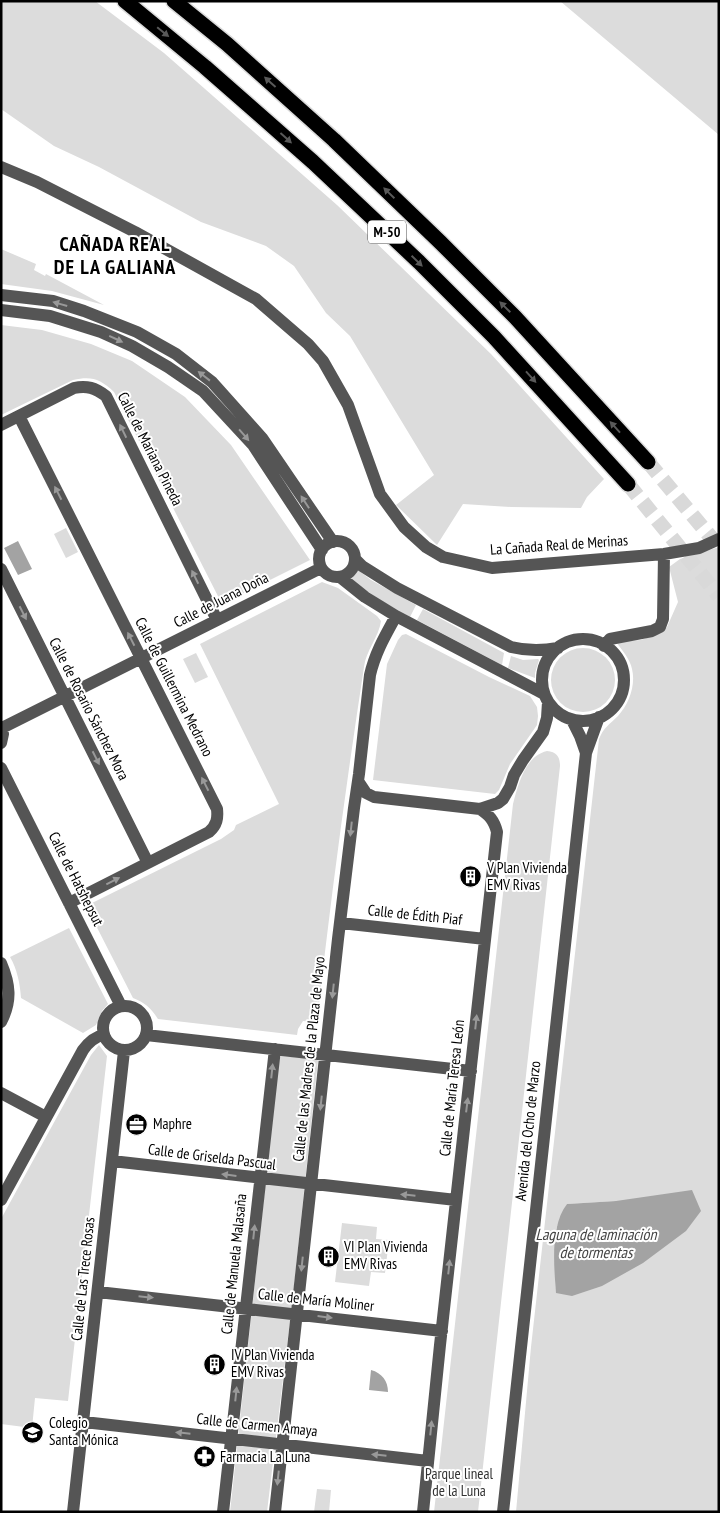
<svg xmlns="http://www.w3.org/2000/svg" width="720" height="1513" viewBox="0 0 720 1513" font-family="'PT Sans Narrow',sans-serif">
<style>
.green{fill:#dcdcdc;fill-rule:evenodd}
.water{fill:#a3a3a3}
.lines{fill:none;stroke-linecap:round;stroke-linejoin:round}
.highway-tunnel{stroke:#d9d9d9;stroke-width:15;stroke-dasharray:15 8;stroke-linecap:butt}
.highway-casing{stroke:#dbdbdb;stroke-width:18}
.minor{stroke:#555;stroke-width:12}
.highway{stroke:#000;stroke-width:15}
.oneway{fill:#595959}
.oneway2{fill:#999}
.labels{text-anchor:middle;stroke-width:4;stroke-linejoin:round;paint-order:stroke}
.shield{fill:#fff;stroke:#4c4c4c;stroke-width:1}
.shield-label{font-size:14px;font-weight:bold;fill:#000}
.street-label{font-size:15px;fill:#000;stroke:#fff}
.poi-label{font-size:15px;fill:#000;stroke:#fff;text-anchor:start}
.park-label{font-size:15px;fill:#333;stroke:#fff}
.water-label{font-size:16px;font-style:italic;fill:#444;stroke:#fff}
.district-label{font-size:20px;font-weight:bold;letter-spacing:1px;fill:#000;stroke:#fff}
</style>
<rect width="100%" height="100%" fill="#fff"/>
<path class="green" d="M 1,1 L 95,1 L 164,53 L 337,205 L 491,354 L 604,479 L 587,497 L 581,508 L 511,507 L 463,504 L 437,545 L 396,505 L 434,475 L 350,336 L 326,313 L 294,266 L 266,246 L 201,222 L 99,167 L 54,146 L 1,109 Z
M 560,1 L 719,1 L 719,135 Z
M 1,249 L 36,264 L 34,270 L 45,276 L 46,274 L 104,305 L 52,291 L 1,284 Z
M 1,325 L 42,330 L 91,344 L 132,361 L 185,397 L 231,445 L 310,560 L 222,604 L 114,392 C 100,379 92,376 73,380 L 1,415 Z
M 66,528 L 78,552 L 66,558 L 54,534 Z
M 719,547 L 719,1512 L 516,1512 L 531,1347 L 599,739 C 604,727 609,725 618,716 C 629,704 636,685 632,669 C 630,659 622,650 616,642 L 641,640 L 660,633 L 667,627 L 678,602 L 669,567 L 680,559 ZM 616,1201 L 556,1292 L 555,1270 L 556,1229 L 567,1204 Z
M 358,570 L 371,580 L 416,605 L 410,617 L 380,600 L 350,579 Z
M 322,582 L 338,588 L 377,616 L 381,621 C 379,637 366,650 364,667 C 346,785 330,903 317,1022 L 303,1021 L 298,1029 L 297,1035 L 158,1019 C 150,1007 145,1003 133,998 L 86,906 L 221,839 L 234,830 L 236,825 L 279,804 L 200,644 Z
M 423,609 L 504,653 L 502,665 L 417,620 Z
M 406,634 L 489,677 L 530,696 L 537,707 L 538,716 L 537,725 L 510,764 L 499,790 L 495,794 L 373,780 L 387,664 L 398,640 L 402,635 Z
M551 680a32 32 0 1 1 64 0a32 32 0 1 1-64 0Z
M 196,653 L 208,677 L 195,683 L 183,659 Z
M 511,656 L 523,660 L 538,659 L 539,660 L 535,673 L 535,678 L 508,668 Z
M 547,751 C 557,752 560,757 560,766 L 478,1512 L 434,1512 L 513,804 C 518,785 525,756 547,751 Z
M 69,928 L 108,1004 L 102,1011 L 96,1025 L 83,1033 L 21,998 C 20,983 17,969 10,957 Z
M 99,1045 L 107,1056 L 68,1401 L 35,1398 L 32,1428 L 1,1424 L 1,1219 L 91,1055 Z
M 281,1056 L 316,1059 L 318,1061 L 292,1304 L 267,1512 L 230,1512 L 279,1059 Z
M 342,1223 L 377,1227 L 376,1239 L 389,1240 L 385,1273 L 371,1272 L 369,1286 L 335,1282 Z
M 317,1489 L 331,1490 L 329,1512 L 314,1512 Z"/>
<path class="water" d="M 18,541 L 32,569 L 18,575 L 4,548 Z
M 692,1190 L 701,1211 L 686,1231 L 643,1263 L 602,1286 L 572,1296 L 556,1293 C 554,1266 550,1226 567,1204 L 616,1201 Z
M 371,1370 C 382,1373 388,1381 388,1392 L 369,1390 Z"/>
<g class="lines">
<path class="highway-tunnel" d="M 648,462 L 719,547
M 628,484 L 719,596"/>
<defs>
<path id="highway" d="M 125,1 L 205,67 L 313,162 L 419,262 L 494,337 L 628,484
M 174,1 L 227,44 L 334,140 L 440,242 L 515,317 L 648,462"/>
</defs>
<use href="#highway" class="highway-casing"/>
<path class="minor" d="M 1,167 L 37,182 L 135,232 L 256,299 L 308,344 L 323,361 L 348,405 L 380,494 L 404,527 L 426,547 L 443,557 L 492,568 L 664,554 L 699,548 L 719,539
M 1,295 L 53,301 L 84,311 L 137,332 L 176,354 L 212,382 L 262,438 L 333,542
M 1,310 L 50,316 L 101,332 L 132,346 L 168,367 L 203,391 L 253,445 L 322,550
M 19,416 L 217,809 C 218,818 217,825 209,832 L 69,903
M 1,425 L 74,388 C 87,385 95,388 106,396 L 217,620
M319 559a18 18 0 1 1 36 0a18 18 0 1 1-36 0Z
M 355,559 L 362,566 L 397,588 L 511,647 C 527,651 541,651 558,648
M 1,569 L 148,863
M 340,577 L 365,597 L 396,616 L 544,694
M542 680a41 41 0 1 1 82 0a41 41 0 1 1-82 0Z
M 604,646 L 610,639 L 652,631 L 660,627 L 663,619 L 664,554
M 572,720 L 580,736 L 586,753
M 1,727 L 3,734 L 1,743
M 2,728 L 321,568
M 1,768 L 121,1006
M 358,781 L 366,793 L 374,797 L 480,809 L 498,803 L 503,799 L 510,787 L 514,775 L 523,760 L 543,732 L 547,718 L 548,702
M 341,923 L 485,939
M 1,963 C 10,984 12,1001 1,1022
M103 1028a22 22 0 1 1 44 0a22 22 0 1 1-44 0Z
M 146,1035 L 471,1071
M 1,1093 L 46,1117
M 112,1161 L 456,1200
M 1,1200 L 83,1050 C 88,1043 94,1037 103,1035
M 98,1292 L 442,1331
M 84,1422 L 428,1461
M 73,1512 L 124,1051
M 223,1512 L 275,1049
M 275,1512 L 338,939 L 354,808 L 359,774 L 370,675 C 375,653 385,636 396,616
M 423,1512 L 440,1345 L 497,832 C 494,820 489,815 480,809
M 503,1512 L 586,753 L 599,717"/>
<use href="#highway" class="highway"/>
</g>
<defs><path id="oneway-solid" d="M-6-.8H1V-3.2L6.5 0L1 3.2V.8H-6Z" transform="scale(1.25)"/></defs>
<g class="oneway">
<use href="#oneway-solid" transform="translate(163 32) rotate(39)"/>
<use href="#oneway-solid" transform="translate(270 82) rotate(-138)"/>
<use href="#oneway-solid" transform="translate(286 138) rotate(42)"/>
<use href="#oneway-solid" transform="translate(389 193) rotate(-136)"/>
<use href="#oneway-solid" transform="translate(417 261) rotate(44)"/>
<use href="#oneway-solid" transform="translate(505 307) rotate(-135)"/>
<use href="#oneway-solid" transform="translate(531 377) rotate(48)"/>
<use href="#oneway-solid" transform="translate(615 427) rotate(-132)"/>
</g>
<g class="oneway2">
<use href="#oneway-solid" transform="translate(60 304) rotate(-164)"/>
<use href="#oneway-solid" transform="translate(116 339) rotate(25)"/>
<use href="#oneway-solid" transform="translate(204 376) rotate(-142)"/>
<use href="#oneway-solid" transform="translate(123 431) rotate(-116)"/>
<use href="#oneway-solid" transform="translate(244 435) rotate(49)"/>
<use href="#oneway-solid" transform="translate(58 493) rotate(-117)"/>
<use href="#oneway-solid" transform="translate(305 502) rotate(-123)"/>
<use href="#oneway-solid" transform="translate(195 577) rotate(-116)"/>
<use href="#oneway-solid" transform="translate(23 613) rotate(63)"/>
<use href="#oneway-solid" transform="translate(131 639) rotate(-117)"/>
<use href="#oneway-solid" transform="translate(96 758) rotate(63)"/>
<use href="#oneway-solid" transform="translate(205 784) rotate(-117)"/>
<use href="#oneway-solid" transform="translate(351 829) rotate(96)"/>
<use href="#oneway-solid" transform="translate(113 881) rotate(-27)"/>
<use href="#oneway-solid" transform="translate(333 991) rotate(96)"/>
<use href="#oneway-solid" transform="translate(476 1022) rotate(-84)"/>
<use href="#oneway-solid" transform="translate(272 1071) rotate(-84)"/>
<use href="#oneway-solid" transform="translate(321 1103) rotate(96)"/>
<use href="#oneway-solid" transform="translate(467 1105) rotate(-83)"/>
<use href="#oneway-solid" transform="translate(229 1175) rotate(-173)"/>
<use href="#oneway-solid" transform="translate(408 1195) rotate(-174)"/>
<use href="#oneway-solid" transform="translate(254 1232) rotate(-84)"/>
<use href="#oneway-solid" transform="translate(302 1264) rotate(96)"/>
<use href="#oneway-solid" transform="translate(449 1267) rotate(-84)"/>
<use href="#oneway-solid" transform="translate(146 1297) rotate(6)"/>
<use href="#oneway-solid" transform="translate(325 1317) rotate(7)"/>
<use href="#oneway-solid" transform="translate(236 1394) rotate(-84)"/>
<use href="#oneway-solid" transform="translate(431 1428) rotate(-84)"/>
<use href="#oneway-solid" transform="translate(183 1433) rotate(-174)"/>
<use href="#oneway-solid" transform="translate(379 1455) rotate(-174)"/>
<use href="#oneway-solid" transform="translate(278 1478) rotate(96)"/>
</g>
<defs>
<symbol id="building-disc" viewBox="-11 -11 22 22"><circle r="9.5" fill="#000" stroke="#fff"/><path d="M-4-6H4V6H1V3H-1V6H-4ZM-2.5-4.3h1.7v1.8h-1.7ZM.8-4.3h1.7v1.8H.8ZM-2.5-1h1.7V.8h-1.7ZM.8-1h1.7V.8H.8Z" fill="#fff"/></symbol>
<symbol id="office-disc" viewBox="-11 -11 22 22"><circle r="9.5" fill="#000" stroke="#fff"/><path d="M-6-3h4V-5.5h4V-3h4V5H-6ZM-1-4.5V-3h2v-1.5ZM-6 0V1H6V0Z" fill="#fff"/></symbol>
<symbol id="school-disc" viewBox="-11 -11 22 22"><circle r="9.5" fill="#000" stroke="#fff"/><path d="M0-5L7-2L0 1L-7-2ZM-4 1L0 2.5L4 1V4Q0 6-4 4Z" fill="#fff"/></symbol>
<symbol id="pharmacy-disc" viewBox="-11 -11 22 22"><circle r="9.5" fill="#000" stroke="#fff"/><path d="M-2-6h4v4h4v4h-4v4h-4v-4h-4v-4h4Z" fill="#fff"/></symbol>
</defs>
<g fill-rule="evenodd">
<use href="#building-disc" x="458" y="864" width="25" height="25"/>
<use href="#office-disc" x="124" y="1112" width="25" height="25"/>
<use href="#building-disc" x="316" y="1244" width="25" height="25"/>
<use href="#building-disc" x="202" y="1352" width="25" height="25"/>
<use href="#school-disc" x="20" y="1420" width="25" height="25"/>
<use href="#pharmacy-disc" x="192" y="1444" width="25" height="25"/>
</g>
<g class="labels">
<rect class="shield" x="368" y="220.5" width="38" height="23" rx="4"/>
<g class="shield-label">
<text x="387" y="237">M-50</text>
</g>
<g class="street-label">
<text transform="translate(150 449) rotate(63)" y="5">Calle de Mariana Pineda</text>
<text transform="translate(559 545) rotate(-4)" y="5">La Cañada Real de Merinas</text>
<text transform="translate(221 600) rotate(-27)" y="5">Calle de Juana Doña</text>
<text transform="translate(174 687) rotate(63)" y="5">Calle de Guillermina Medrano</text>
<text transform="translate(89 709) rotate(63)" y="5">Calle de Rosario Sánchez Mora</text>
<text transform="translate(76 879) rotate(63)" y="5">Calle de Hatshepsut</text>
<text transform="translate(415 915) rotate(6)" y="5">Calle de Édith Piaf</text>
<text transform="translate(309 1059) rotate(-84)" y="5">Calle de las Madres de la Plaza de Mayo</text>
<text transform="translate(452 1088) rotate(-84)" y="5">Calle de María Teresa León</text>
<text transform="translate(528 1131) rotate(-84)" y="5">Avenida del Ocho de Marzo</text>
<text transform="translate(212 1157) rotate(7)" y="5">Calle de Griselda Pascual</text>
<text transform="translate(234 1264) rotate(-84)" y="5">Calle de Manuela Malasaña</text>
<text transform="translate(83 1279) rotate(-84)" y="5">Calle de Las Trece Rosas</text>
<text transform="translate(316 1300) rotate(6)" y="5">Calle de María Moliner</text>
<text transform="translate(257 1425) rotate(6)" y="5">Calle de Carmen Amaya</text>
</g>
<g class="poi-label">
<text x="487" y="873">V Plan Vivienda<tspan x="487" dy="17">EMV Rivas</tspan></text>
<text x="153" y="1129">Maphre</text>
<text x="344" y="1252">VI Plan Vivienda<tspan x="344" dy="17">EMV Rivas</tspan></text>
<text x="231" y="1360">IV Plan Vivienda<tspan x="231" dy="17">EMV Rivas</tspan></text>
<text x="49" y="1428">Colegio<tspan x="49" dy="17">Santa Mónica</tspan></text>
<text x="220" y="1462">Farmacia La Luna</text>
</g>
<g class="park-label">
<text x="459" y="1479">Parque lineal<tspan x="459" dy="17">de la Luna</tspan></text>
</g>
<g class="water-label">
<text x="596" y="1240">Laguna de laminación<tspan x="596" dy="18">de tormentas</tspan></text>
</g>
<g class="district-label">
<text x="115" y="251">CAÑADA REAL<tspan x="115" dy="23">DE LA GALIANA</tspan></text>
</g>
</g>
<rect width="720" height="1513" fill="none" stroke="#000000" stroke-width="5"/>
</svg>
